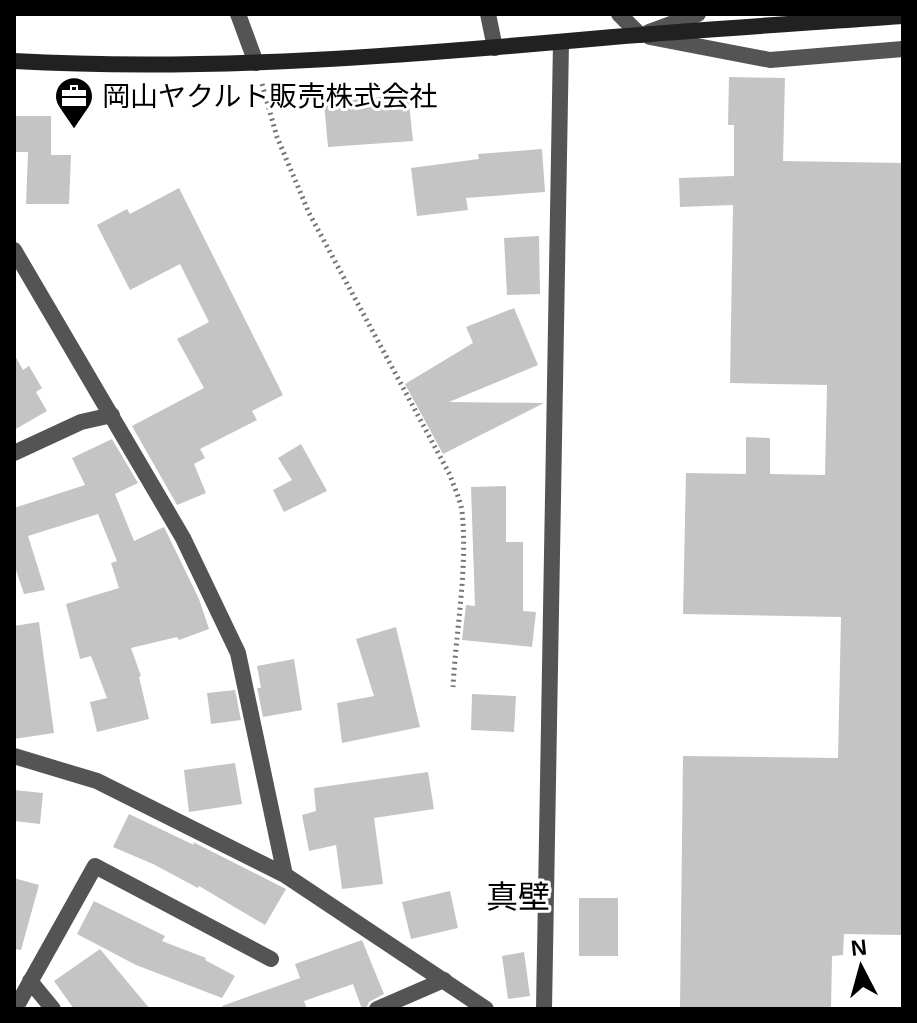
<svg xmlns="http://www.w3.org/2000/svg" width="917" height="1023" viewBox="0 0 917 1023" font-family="Helvetica,'Noto Sans JP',sans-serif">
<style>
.building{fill:#c4c4c4}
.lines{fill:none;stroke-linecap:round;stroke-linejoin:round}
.path{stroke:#767676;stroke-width:5;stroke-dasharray:2 4;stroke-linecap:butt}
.service{stroke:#545454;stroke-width:16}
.minor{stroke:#545454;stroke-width:16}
.secondary{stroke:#212121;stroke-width:16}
.labels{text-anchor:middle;stroke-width:6;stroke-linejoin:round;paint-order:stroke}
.poi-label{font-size:28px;fill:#000;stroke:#fff;text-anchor:start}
.quarter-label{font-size:32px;fill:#000;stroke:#fff}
</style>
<rect width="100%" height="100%" fill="#fff"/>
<path class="building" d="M 729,77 L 785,78 L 783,161 L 903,163 L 903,935 L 844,934 L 843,955 L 832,956 L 831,1009 L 680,1009 L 683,756 L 838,758 L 841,617 L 683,614 L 686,473 L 746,474 L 746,437 L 770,438 L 770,474 L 825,475 L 827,385 L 730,383 L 733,205 L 680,207 L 679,178 L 734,176 L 734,125 L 728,125 Z
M 408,94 L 413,141 L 328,147 L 324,103 Z
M 14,116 L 51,116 L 51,155 L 71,155 L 69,204 L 26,204 L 28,152 L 14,152 Z
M 542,149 L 545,192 L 466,198 L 468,210 L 417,216 L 411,168 L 479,159 L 478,154 Z
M 179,188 L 283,395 L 252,411 L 257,420 L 200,449 L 205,458 L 194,464 L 206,493 L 177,505 L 132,426 L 204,388 L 177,339 L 209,322 L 180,264 L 130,290 L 97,225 L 127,209 L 130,214 Z
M 539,236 L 540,294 L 507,295 L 504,238 Z
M 514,308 L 538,365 L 449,402 L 544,403 L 443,454 L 405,384 L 473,343 L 466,327 Z
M 14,354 L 23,370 L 29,366 L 42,388 L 36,392 L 47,411 L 14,430 Z
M 112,439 L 138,483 L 115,494 L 134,541 L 164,527 L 199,599 L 209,629 L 179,640 L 177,637 L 131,648 L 141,676 L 139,677 L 149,719 L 97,732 L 90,702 L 107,698 L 91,656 L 80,659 L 66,604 L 119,588 L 111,563 L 117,561 L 98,514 L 28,536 L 45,590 L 24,594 L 14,564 L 14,508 L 85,485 L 72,458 Z
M 301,444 L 327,491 L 284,512 L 273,490 L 292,480 L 278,458 Z
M 506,486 L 506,542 L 523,542 L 523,611 L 536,612 L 532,647 L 462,640 L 466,605 L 475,606 L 471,487 Z
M 39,622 L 54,733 L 14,739 L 14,626 Z
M 396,627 L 420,727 L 342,743 L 337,703 L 374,696 L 356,639 Z
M 294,659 L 302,710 L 263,717 L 257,688 L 261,688 L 257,666 Z
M 235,690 L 241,720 L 211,724 L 207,693 Z
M 472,694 L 516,696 L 514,732 L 471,730 Z
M 235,763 L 242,804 L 189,812 L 184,770 Z
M 428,772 L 434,809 L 374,818 L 383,884 L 342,889 L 336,845 L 309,851 L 302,815 L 316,811 L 314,788 Z
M 14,790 L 43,793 L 40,824 L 14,821 Z
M 129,814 L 194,845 L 193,842 L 286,889 L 265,925 L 199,886 L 198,888 L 153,864 L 113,847 Z
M 14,878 L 39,885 L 21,950 L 14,949 Z
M 450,891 L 458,928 L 411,939 L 402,902 Z
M 579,898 L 618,898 L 618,956 L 579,956 Z
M 94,901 L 165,936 L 162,941 L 206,958 L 205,960 L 235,976 L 222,998 L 136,965 L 77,934 Z
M 362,940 L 384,994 L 369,1002 L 366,1009 L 362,1009 L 353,984 L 304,1001 L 307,1009 L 223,1009 L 222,1006 L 300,978 L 295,964 Z
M 100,949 L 150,1009 L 74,1009 L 54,981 Z
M 524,952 L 530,996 L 508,999 L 502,956 Z"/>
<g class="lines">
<path class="path" d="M 262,84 L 277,137 L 309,213 L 450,475 C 454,487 460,499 462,511 C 468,567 456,630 453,687"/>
<path class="service" d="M 619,14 L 640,35
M 377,1009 L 444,980"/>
<path class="minor" d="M 238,14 L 256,63
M 488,14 L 495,48
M 649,32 L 698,14
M 650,37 L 770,60 L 903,49
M 14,250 L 183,538 L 238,653 L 285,875
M 14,453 L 81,422 L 112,415
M 14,756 L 97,781 L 285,875 L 486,1009
M 30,981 L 53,1009
M 15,1009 L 95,866 L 271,959
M 544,1009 L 561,42"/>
<path class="secondary" d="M 14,61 C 214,72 413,55 613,37 C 709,29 806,23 903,16"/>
</g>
<defs>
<symbol id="office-pin" viewBox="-11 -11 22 30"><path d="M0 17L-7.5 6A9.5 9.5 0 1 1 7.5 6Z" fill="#000" stroke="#fff"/><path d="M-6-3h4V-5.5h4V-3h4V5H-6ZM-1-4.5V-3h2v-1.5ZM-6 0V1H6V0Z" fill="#fff"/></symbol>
</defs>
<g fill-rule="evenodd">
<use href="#office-pin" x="52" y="74" width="44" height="60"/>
</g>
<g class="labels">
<g class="poi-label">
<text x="102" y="106">岡山ヤクルト販売株式会社</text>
</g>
<g class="quarter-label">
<text x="518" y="908">真壁</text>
</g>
</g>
<rect width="917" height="1023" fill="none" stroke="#000000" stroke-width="32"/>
<g transform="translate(861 967) rotate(354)" stroke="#ffffff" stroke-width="6" paint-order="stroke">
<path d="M0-6L14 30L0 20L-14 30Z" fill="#000000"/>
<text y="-12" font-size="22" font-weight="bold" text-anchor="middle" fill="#000000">N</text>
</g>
</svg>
